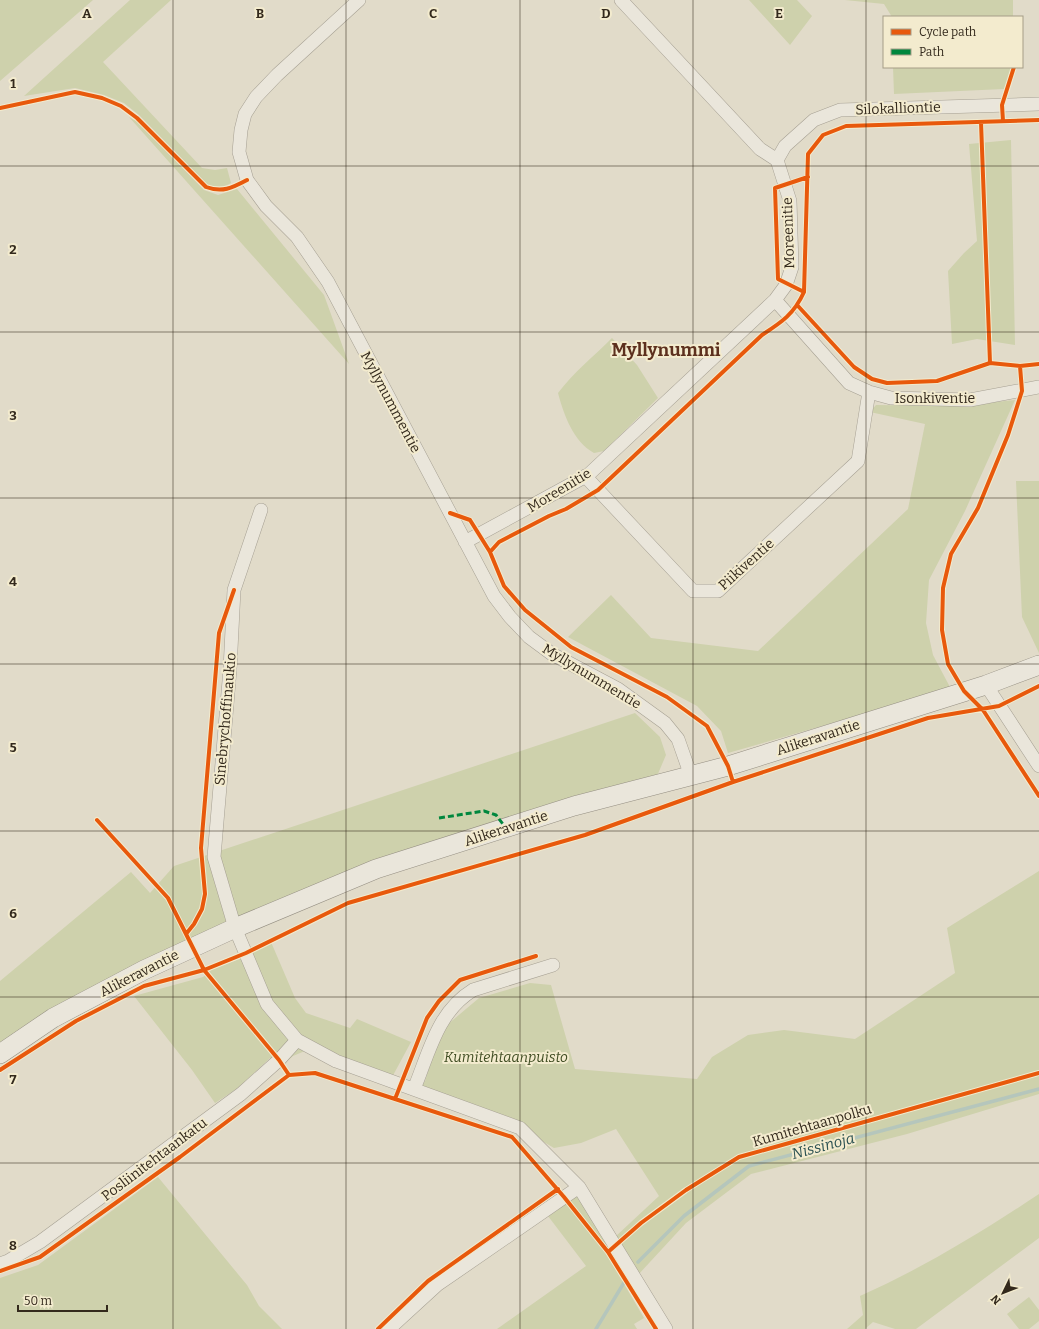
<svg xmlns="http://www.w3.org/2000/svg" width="1039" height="1329" viewBox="0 0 1039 1329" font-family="Bitter,serif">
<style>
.green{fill:#ced1ac}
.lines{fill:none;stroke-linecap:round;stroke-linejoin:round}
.stream{stroke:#b5c6bc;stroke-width:3.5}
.street-casing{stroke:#a6a093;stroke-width:14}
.secondary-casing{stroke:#958f83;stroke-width:20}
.street{stroke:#eae6db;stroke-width:13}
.secondary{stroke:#eae6db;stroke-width:19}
.quiet{stroke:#00873e;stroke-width:3;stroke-dasharray:6 3;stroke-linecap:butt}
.cycleway-casing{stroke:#f3ebce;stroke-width:6}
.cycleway{stroke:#e8590c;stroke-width:4}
.grid{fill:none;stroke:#33291c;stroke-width:1;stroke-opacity:0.55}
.labels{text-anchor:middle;stroke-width:4;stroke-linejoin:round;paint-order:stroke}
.street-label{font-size:14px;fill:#33291c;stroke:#f3ebce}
.park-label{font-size:14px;font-style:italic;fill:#414e24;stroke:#f3ebce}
.water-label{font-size:15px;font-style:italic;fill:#2c5252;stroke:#f3ebce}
.district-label{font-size:18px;font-weight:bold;fill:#5d301e;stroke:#f3ebce}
.grid-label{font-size:13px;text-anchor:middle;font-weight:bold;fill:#33291c;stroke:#f3ebce;stroke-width:4;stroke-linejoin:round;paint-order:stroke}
</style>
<rect width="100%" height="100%" fill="#e1dbc9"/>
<path class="green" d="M 0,0 L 93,0 L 0,81 Z
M 130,0 L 171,0 L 103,62 L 202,168 L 215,170 L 227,168 L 231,183 C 223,188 217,187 208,185 L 139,115 L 124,103 L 104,95 L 75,88 L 24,96 Z
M 749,0 L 797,0 L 812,16 L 790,45 Z
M 845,0 L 1013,0 L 1013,17 L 892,17 L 884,4 Z
M 893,67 L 1014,67 L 1004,89 L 894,94 Z
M 129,117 L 138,122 L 204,190 L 218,195 L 237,189 L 324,295 L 349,364 Z
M 1011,140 L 1015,345 L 977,339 L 952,344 L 948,271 L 964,253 L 977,241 L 969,144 Z
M 612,338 L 637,365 L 658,398 L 604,451 L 594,453 C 573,441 564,415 558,393 C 573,373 594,356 612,338 Z
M 1015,400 L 965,511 L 929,580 L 926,623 L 933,655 L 951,689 L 728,753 L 721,731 L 697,706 L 568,637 L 611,595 L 651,638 L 758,651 L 908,509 L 925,424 L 870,412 L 876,405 L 955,406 Z
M 1016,481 L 1039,481 L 1039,653 L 1022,617 Z
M 635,713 L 660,737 L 666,755 L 657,776 L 288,906 L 0,1054 L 0,981 L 131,872 L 150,893 L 174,866 Z
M 1039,871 L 1039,1094 L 907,1134 L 751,1174 L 686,1223 L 638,1275 L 615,1237 L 659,1196 L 616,1129 L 581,1143 L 554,1148 L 520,1128 L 414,1089 L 425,1081 L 434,1052 L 447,1025 L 479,998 L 530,983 L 551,985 L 575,1069 L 697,1079 L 712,1057 L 748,1035 L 784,1030 L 855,1039 L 955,973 L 947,928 Z
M 271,942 L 295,998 L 306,1013 L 350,1028 L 357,1019 L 411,1042 L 390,1081 L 312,1048 L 293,1056 L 278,1069 L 270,1058 L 238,1088 L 215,1103 L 192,1070 L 134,996 L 203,977 L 211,970 L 247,956 Z
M 158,1177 L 247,1285 L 259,1306 L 282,1329 L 0,1329 L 0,1278 L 38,1265 Z
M 577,1191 L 609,1245 L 606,1253 L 644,1318 L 634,1324 L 637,1329 L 497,1329 L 586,1266 L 548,1216 Z
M 1039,1194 L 1039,1238 L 916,1329 L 895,1329 L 873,1322 L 865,1329 L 847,1329 L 863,1315 L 860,1296 C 923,1268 982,1232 1039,1194 Z
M 1029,1297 L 1039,1310 L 1039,1321 L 1029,1329 L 1019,1329 L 1007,1314 Z"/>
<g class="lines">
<path class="stream" d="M 638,1262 L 684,1216 L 749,1166 L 1039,1089
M 596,1329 L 625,1281"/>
<defs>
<path id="street" d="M 359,0 L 277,75 L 256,97 L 245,114 L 241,130 L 239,152 L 247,180 L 266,206 L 297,237 L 328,282 L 494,596 L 510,617 L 529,637 L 552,654 L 618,689 L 665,723 L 678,739 L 691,776
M 777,160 L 785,146 L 814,120 L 840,110 L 1039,104
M 775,300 L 849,383 L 869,392 L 891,398 L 970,400 L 1039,387
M 585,476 L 693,591 L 718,591 L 858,461 L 869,392
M 261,510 L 234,590 L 230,669 L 214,857 L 235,928 L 267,1004 L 297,1040 L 336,1061 L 520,1128 L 579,1187 L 666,1329
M 465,542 L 588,475 L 775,300 L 786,285 L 792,267 L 790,201 L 777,160 L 760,149 L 621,0
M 986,685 L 1039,766
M 414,1089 C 429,1053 437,1012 473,990 L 553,965
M 0,1264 L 8,1261 L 40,1242 L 241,1094 L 279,1060 L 297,1040
M 389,1329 L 437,1285 L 579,1187"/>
<path id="secondary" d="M 0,1054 L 53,1018 L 144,970 L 235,928 L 376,869 L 574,806 L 728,766 L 986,685 L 1039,665"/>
</defs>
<use href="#street" class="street-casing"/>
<use href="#secondary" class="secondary-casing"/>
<use href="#street" class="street"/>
<use href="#secondary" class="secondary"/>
<path class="quiet" d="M 439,818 L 484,811 L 496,815 L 506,828"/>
<defs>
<path id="cycleway" d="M 0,108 L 75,92 L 102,98 L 121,106 L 137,118 L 206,187 C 222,193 232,188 247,180
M 1003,121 L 1002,105 L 1014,67
M 981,122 L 990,363
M 804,292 L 778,279 L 775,188 L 808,177
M 798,306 L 854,367 L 872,379 L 887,383 L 937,381 L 990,363 L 1020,366 L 1039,364
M 1020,366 L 1022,391 L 1008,435 L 978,508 L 951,554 L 943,588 L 942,630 L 948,664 L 964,691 L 983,710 L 1039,796
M 450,513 L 470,520 L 490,552 L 504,586 L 525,610 L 571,647 L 667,697 L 707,726 L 728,766 L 733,782
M 490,552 L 499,542 L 549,516 L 566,509 L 598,490 L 762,335 C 782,322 794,314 804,292 L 808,154 L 823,135 L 846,126 L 1039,120
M 97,820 L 168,898 L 204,970 L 279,1060 L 289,1075
M 186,934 L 194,924 L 202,909 L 205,894 L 201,848 L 219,633 L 234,590
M 0,1070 L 76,1021 L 144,986 L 204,970 L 246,953 L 348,903 L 585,835 L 733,782 L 928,718 L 999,706 L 1039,686
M 395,1099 L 427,1018 L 439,1001 L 460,980 L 536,956
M 608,1252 L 656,1329
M 0,1271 L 40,1257 L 180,1157 L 289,1075 L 315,1073 L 512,1137 L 564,1197 L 608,1252 L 641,1223 L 686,1190 L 739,1157 L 1039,1073
M 378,1329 L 428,1281 L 558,1189"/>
</defs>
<use href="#cycleway" class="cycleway-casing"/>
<use href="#cycleway" class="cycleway"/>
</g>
<path class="grid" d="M 173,0 L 173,1329M 346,0 L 346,1329M 520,0 L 520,1329M 693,0 L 693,1329M 866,0 L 866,1329M 0,166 L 1039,166M 0,332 L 1039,332M 0,498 L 1039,498M 0,664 L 1039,664M 0,831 L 1039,831M 0,997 L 1039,997M 0,1163 L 1039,1163"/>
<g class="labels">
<g class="street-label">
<text transform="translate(898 108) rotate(-2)" y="5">Silokalliontie</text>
<text transform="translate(788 233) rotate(-92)" y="5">Moreenitie</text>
<text x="935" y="403">Isonkiventie</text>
<text transform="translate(391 402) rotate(62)" y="5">Myllynummentie</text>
<text transform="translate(559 490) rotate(-31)" y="5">Moreenitie</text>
<text transform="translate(746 564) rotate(-42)" y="5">Piikiventie</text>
<text transform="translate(592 676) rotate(31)" y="5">Myllynummentie</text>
<text transform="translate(225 719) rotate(-85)" y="5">Sinebrychoffinaukio</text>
<text transform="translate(818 737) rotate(-18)" y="5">Alikeravantie</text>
<text transform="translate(506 828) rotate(-18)" y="5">Alikeravantie</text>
<text transform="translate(139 973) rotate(-27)" y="5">Alikeravantie</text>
<text transform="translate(812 1125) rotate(-16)" y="5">Kumitehtaanpolku</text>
<text transform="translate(154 1159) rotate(-37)" y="5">Posliinitehtaankatu</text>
</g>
<g class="park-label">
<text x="506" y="1062">Kumitehtaanpuisto</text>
</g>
<g class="water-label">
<text transform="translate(823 1146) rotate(-15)" y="5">Nissinoja</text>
</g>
<g class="district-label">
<text x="666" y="356">Myllynummi</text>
</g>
</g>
<g class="grid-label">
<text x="87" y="18">A</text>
<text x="260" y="18">B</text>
<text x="433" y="18">C</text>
<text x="606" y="18">D</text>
<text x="779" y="18">E</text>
<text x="13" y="88">1</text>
<text x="13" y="254">2</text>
<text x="13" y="420">3</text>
<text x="13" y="586">4</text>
<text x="13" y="752">5</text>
<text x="13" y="918">6</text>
<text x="13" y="1084">7</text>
<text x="13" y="1250">8</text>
</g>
<rect x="883" y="16" width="140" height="52" fill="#f3ebce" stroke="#a69d87"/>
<rect x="891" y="29" width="20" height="6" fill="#e8590c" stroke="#a69d87"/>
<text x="919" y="36" font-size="12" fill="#33291c">Cycle path</text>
<rect x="891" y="49" width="20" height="6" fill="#00873e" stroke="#a69d87"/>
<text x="919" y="56" font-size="12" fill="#33291c">Path</text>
<g transform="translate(1003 1293) rotate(227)" stroke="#f3ebce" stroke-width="3" paint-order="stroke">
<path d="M0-3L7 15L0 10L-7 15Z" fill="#33291c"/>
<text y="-6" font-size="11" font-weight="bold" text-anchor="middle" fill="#33291c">N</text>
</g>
<path d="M18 1305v6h89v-6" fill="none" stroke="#33291c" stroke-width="2"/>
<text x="24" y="1305" font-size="12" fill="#33291c" stroke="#f3ebce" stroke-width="3" paint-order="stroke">50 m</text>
</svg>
